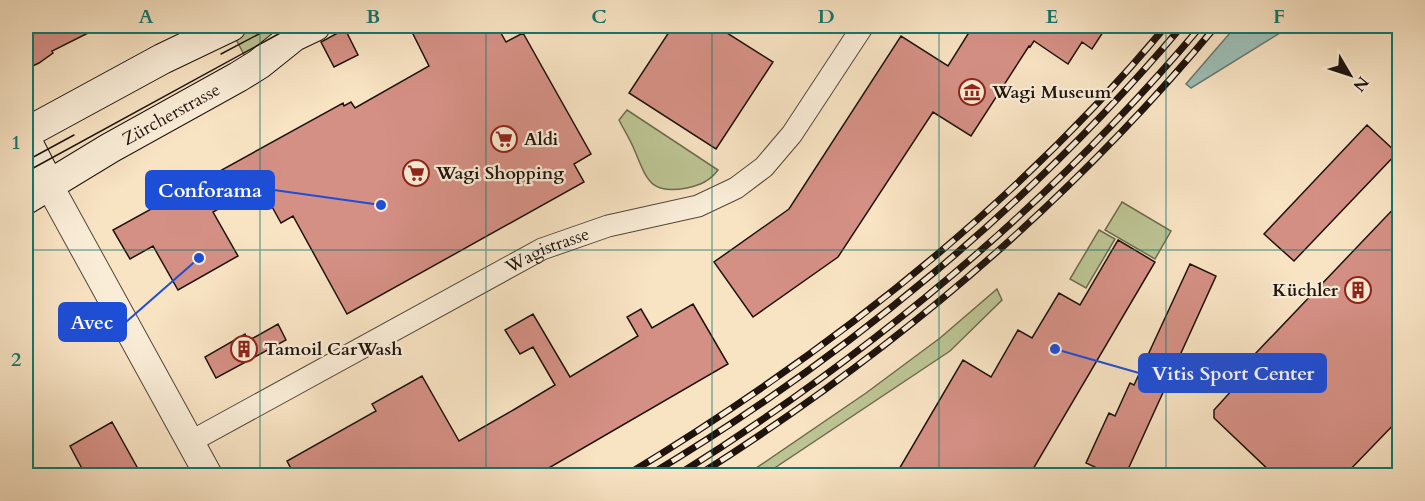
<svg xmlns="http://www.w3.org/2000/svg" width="1425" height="501" viewBox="0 0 1425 501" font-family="Cardo,serif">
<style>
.green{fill:#bdc494;stroke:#6e6c50;stroke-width:1.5}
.water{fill:#9dbeb5;stroke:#6a7a72;stroke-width:1.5}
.building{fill:#d59085;stroke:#1e130d;stroke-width:1.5}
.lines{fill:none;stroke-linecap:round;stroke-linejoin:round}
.minor-casing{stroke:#54473a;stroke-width:23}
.tertiary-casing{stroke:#54473a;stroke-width:29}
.secondary-casing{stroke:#1e130d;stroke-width:32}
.minor{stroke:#faedd8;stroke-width:21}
.tertiary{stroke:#faedd8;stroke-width:27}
.secondary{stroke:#faedd8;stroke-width:30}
.tram{stroke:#1e130d;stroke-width:1.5}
.rail-casing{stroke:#1e130d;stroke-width:7}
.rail{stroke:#faedd8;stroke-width:4.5;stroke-dasharray:14;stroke-linecap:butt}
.grid{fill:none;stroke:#0f766e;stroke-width:1.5;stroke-opacity:0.55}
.labels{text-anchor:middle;stroke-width:4.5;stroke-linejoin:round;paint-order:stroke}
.poi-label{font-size:18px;font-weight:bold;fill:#1e130d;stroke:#faedd8;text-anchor:start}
.street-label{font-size:18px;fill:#1e130d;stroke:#faedd8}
.leader{fill:none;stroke:#1d4ed8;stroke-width:2}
.callout-dot{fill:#1d4ed8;stroke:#faedd8;stroke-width:2}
.callout{fill:#1d4ed8;stroke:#1d4ed8;stroke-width:2}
.callout-label{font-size:20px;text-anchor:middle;font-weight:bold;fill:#fff}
.neatline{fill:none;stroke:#0f766e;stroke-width:2}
.grid-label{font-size:20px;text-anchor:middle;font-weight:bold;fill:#0f766e}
</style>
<rect width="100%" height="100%" fill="#f8e3c3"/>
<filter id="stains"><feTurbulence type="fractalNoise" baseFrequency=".00333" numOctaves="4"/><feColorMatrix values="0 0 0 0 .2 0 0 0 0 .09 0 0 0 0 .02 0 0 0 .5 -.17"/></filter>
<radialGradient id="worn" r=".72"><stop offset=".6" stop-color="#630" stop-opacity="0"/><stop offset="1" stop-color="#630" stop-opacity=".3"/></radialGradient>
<path class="green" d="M 247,26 L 303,26 L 249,64 L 232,32 Z
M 627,110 L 718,170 C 710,181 700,185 687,188 C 649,195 647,179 634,149 C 630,139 624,130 619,120 Z
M 1122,202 L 1171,231 L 1155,259 L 1105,230 Z
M 1099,230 L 1115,239 L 1086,288 L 1070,279 Z
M 997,289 L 1002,300 L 950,351 L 764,475 L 746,475 L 866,393 L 940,338 Z"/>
<path class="water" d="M 1236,26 L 1291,26 L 1191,88 L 1186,84 Z"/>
<path class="building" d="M 26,26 L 102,26 L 52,51 L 53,53 L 39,63 L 26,69 Z
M 409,26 L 497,26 L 506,42 L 523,33 L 591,154 L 574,164 L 584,182 L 347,314 L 293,216 L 281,223 L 260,185 L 213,212 L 238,256 L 178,290 L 153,246 L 130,259 L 113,230 L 343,103 L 344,106 L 351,102 L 355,108 L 429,66 Z
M 673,26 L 716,26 L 773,62 L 716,149 L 629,93 Z
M 973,26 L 1107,26 L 1092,49 L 1082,42 L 1068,64 L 1034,41 L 1030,47 L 1029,46 L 971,136 L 933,112 L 838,257 L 753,317 L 714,262 L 789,209 L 901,36 L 948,66 Z
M 345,29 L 358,55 L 334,67 L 321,42 Z
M 1367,125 L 1397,153 L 1294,261 L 1264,234 Z
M 1400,202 L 1400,418 L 1344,476 L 1275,476 L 1214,418 L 1214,410 L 1234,388 L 1235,375 Z
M 1118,240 L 1155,262 L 1029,476 L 895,476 L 963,360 L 991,377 L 1018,330 L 1032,338 L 1059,293 L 1080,305 Z
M 1190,264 L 1216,276 L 1125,476 L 1114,476 L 1086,463 L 1109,413 L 1115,416 L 1130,383 L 1134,385 Z
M 693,304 L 728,364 L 535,476 L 295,476 L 287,461 L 376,411 L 372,404 L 422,376 L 459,441 L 515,409 L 555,385 L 533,347 L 520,354 L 505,330 L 533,314 L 570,377 L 638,336 L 627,317 L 641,309 L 652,328 Z
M 278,324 L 286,340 L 216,378 L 205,357 L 245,334 L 248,341 Z
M 112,422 L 142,476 L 86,476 L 70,446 Z"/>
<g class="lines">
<defs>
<g id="minor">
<path id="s1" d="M 190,442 L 542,249 L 608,226 L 698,206 L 736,188 L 764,167 L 792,134 L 863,26"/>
</g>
<path id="tertiary" d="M 49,185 L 209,476"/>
<g id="secondary">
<path d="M 26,133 L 162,59 L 231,26"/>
<path d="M 26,140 L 49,185"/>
<path id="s2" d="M 26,199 L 110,148 L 238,77 L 259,64 L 294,36 L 315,26"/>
</g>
</defs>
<use href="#minor" class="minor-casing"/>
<use href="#tertiary" class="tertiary-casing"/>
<use href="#secondary" class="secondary-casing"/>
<use href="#minor" class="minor"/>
<use href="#tertiary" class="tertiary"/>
<use href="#secondary" class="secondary"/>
<path class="tram" d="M 221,54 L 274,26
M 26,161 L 74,135
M 26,172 L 293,26"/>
<defs>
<path id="rail" d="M 625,476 C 827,354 1015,207 1166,26
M 648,476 C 848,356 1032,204 1182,26
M 676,476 C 873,353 1051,204 1201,26
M 697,476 C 892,353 1069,203 1216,26"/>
</defs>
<use href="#rail" class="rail-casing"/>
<use href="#rail" class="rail"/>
</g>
<path class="grid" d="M 260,26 L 260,476M 486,26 L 486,476M 712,26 L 712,476M 939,26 L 939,476M 1166,26 L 1166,476M 26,250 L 1400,250"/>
<defs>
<symbol id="museum-ring" viewBox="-11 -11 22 22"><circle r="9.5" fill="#faedd8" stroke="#8f2418" stroke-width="1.5"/><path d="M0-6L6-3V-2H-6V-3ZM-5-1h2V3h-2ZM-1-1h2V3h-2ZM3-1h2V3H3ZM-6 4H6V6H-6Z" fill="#8f2418"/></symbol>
<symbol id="supermarket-ring" viewBox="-11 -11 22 22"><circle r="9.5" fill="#faedd8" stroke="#8f2418" stroke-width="1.5"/><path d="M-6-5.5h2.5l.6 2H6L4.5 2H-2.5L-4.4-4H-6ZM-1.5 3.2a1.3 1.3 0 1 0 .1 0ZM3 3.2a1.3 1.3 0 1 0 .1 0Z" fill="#8f2418"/></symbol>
<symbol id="building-ring" viewBox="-11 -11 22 22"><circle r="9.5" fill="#faedd8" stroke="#8f2418" stroke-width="1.5"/><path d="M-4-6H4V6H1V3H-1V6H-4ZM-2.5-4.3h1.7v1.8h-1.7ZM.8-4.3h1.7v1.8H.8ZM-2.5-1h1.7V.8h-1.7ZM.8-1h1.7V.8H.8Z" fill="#8f2418"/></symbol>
</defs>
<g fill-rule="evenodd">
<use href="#museum-ring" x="957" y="77" width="30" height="30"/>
<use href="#supermarket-ring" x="489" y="124" width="30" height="30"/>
<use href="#supermarket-ring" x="401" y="158" width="30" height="30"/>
<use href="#building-ring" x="1343" y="275" width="30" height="30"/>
<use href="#building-ring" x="229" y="334" width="30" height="30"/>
</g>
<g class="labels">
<g class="poi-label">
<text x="992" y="98">Wagi Museum</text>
<text x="524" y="145">Aldi</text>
<text x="436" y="179">Wagi Shopping</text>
<text x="1338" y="296" text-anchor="end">Küchler</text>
<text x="264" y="355">Tamoil CarWash</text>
</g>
<g class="street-label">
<text dy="6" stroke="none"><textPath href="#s2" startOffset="168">Zürcherstrasse</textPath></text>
<text dy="6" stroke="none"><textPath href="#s1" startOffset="406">Wagistrasse</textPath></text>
</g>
</g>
<path class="leader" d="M381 205L274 190M199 258L126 322M1055 349L1139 373"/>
<g class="callout-dot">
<circle cx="381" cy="205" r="6"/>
<circle cx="199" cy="258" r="6"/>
<circle cx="1055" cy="349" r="6"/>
</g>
<g class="callout">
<rect x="146" y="171" width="128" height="38" rx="6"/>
<rect x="59" y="303" width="67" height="38" rx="6"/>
<rect x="1139" y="354" width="187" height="38" rx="6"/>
</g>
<g class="callout-label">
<text x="210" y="197">Conforama</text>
<text x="92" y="329">Avec</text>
<text x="1233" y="380">Vitis Sport Center</text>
</g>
<rect width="1425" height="501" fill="none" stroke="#f8e3c3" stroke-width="66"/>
<g transform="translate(1350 75) rotate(129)" stroke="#faedd8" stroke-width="4.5" paint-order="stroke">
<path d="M0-4.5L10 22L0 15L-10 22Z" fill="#1e130d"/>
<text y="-9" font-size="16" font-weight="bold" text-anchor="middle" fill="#1e130d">N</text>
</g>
<rect x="33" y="33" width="1359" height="435" class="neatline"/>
<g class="grid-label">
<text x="146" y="23">A</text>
<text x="373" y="23">B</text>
<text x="599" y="23">C</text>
<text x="826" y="23">D</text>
<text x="1052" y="23">E</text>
<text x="1279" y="23">F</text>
<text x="16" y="149">1</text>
<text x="16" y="366">2</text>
</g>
<rect width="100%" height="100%" filter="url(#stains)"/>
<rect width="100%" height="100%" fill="url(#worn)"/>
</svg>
